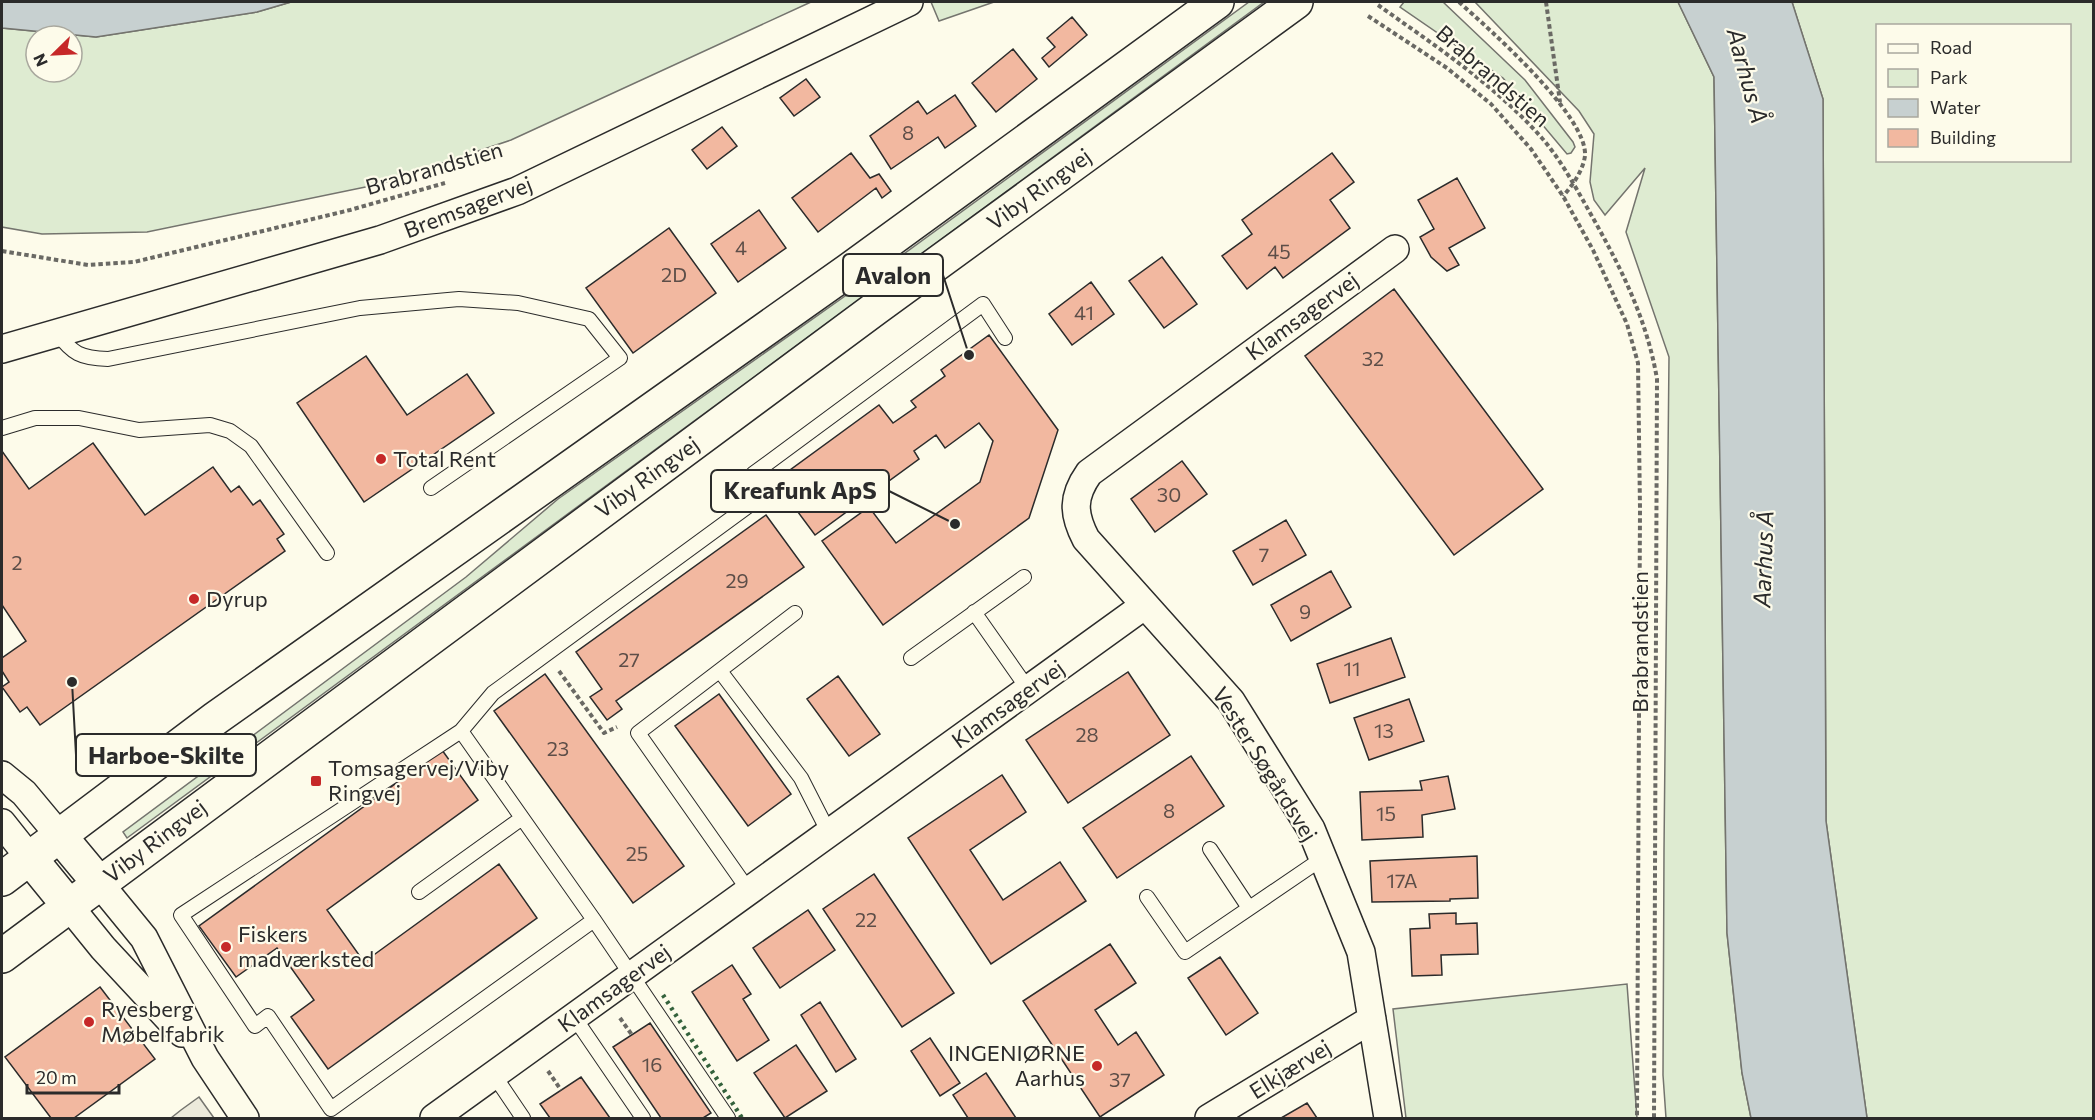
<svg xmlns="http://www.w3.org/2000/svg" width="2095" height="1120" viewBox="0 0 2095 1120" font-family="Commissioner,sans-serif">
<style>
.green{fill:#deebd1;stroke:#74746e;stroke-width:1.5;fill-rule:evenodd}
.parking{fill:#eceadb;stroke:#74746e;stroke-width:1.5}
.water{fill:#c7d0d0;stroke:#74746e;stroke-width:1.5}
.building{fill:#f2b8a0;stroke:#2b2b2b;stroke-width:1.5}
.lines{fill:none;stroke-linecap:round;stroke-linejoin:round}
.lane-casing{stroke:#2b2b2b;stroke-width:16}
.street-casing{stroke:#2b2b2b;stroke-width:30}
.secondary-casing{stroke:#2b2b2b;stroke-width:36}
.path{stroke:#6a6964;stroke-width:4;stroke-dasharray:4.5 3;stroke-linecap:butt}
.lane{stroke:#fdfbea;stroke-width:14}
.street{stroke:#fdfbea;stroke-width:27}
.secondary{stroke:#fdfbea;stroke-width:33}
.hedge{stroke:#34623c;stroke-width:4.5;stroke-dasharray:3 4.5;stroke-linecap:butt}
.poi-dot{fill:#c62828;stroke:#fdfbea;stroke-width:2}
.labels{text-anchor:middle;stroke-width:4.5;stroke-linejoin:round;paint-order:stroke}
.number-label{font-size:20px;fill:#5d4e48}
.street-label{font-size:22px;fill:#2b2b2b;stroke:#fdfbea}
.poi-label{font-size:22px;fill:#2b2b2b;stroke:#fdfbea;text-anchor:start}
.water-label{font-size:24px;font-style:italic;fill:#2b2b2b;stroke:#fdfbea}
.leader{fill:none;stroke:#2b2b2b;stroke-width:2}
.callout-dot{fill:#2b2b2b;stroke:#fdfbea;stroke-width:2}
.callout{fill:#fdfbea;stroke:#2b2b2b;stroke-width:2}
.callout-label{font-size:24px;text-anchor:middle;font-weight:bold;fill:#2b2b2b}
</style>
<rect width="100%" height="100%" fill="#fdfbea"/>
<path class="green" d="M 291,2 L 811,2 L 511,140 L 380,184 L 147,232 L 42,234 L 2,227 L 2,28 L 96,37 L 257,12 ZM 36,36 L 72,36 L 72,72 L 36,72 Z
M 931,2 L 994,2 L 939,21 Z
M 1249,2 L 1264,2 L 127,838 L 123,832 L 466,577 L 558,499 L 879,272 Z
M 1404,2 L 1443,2 L 1525,80 L 1573,142 L 1575,147 L 1571,153 L 1567,154 L 1562,148 L 1503,78 L 1400,7 Z
M 1475,2 L 1678,2 L 1714,77 L 1727,933 L 1742,1073 L 1751,1118 L 1666,1118 L 1663,1075 L 1664,850 L 1669,357 L 1626,232 L 1645,168 L 1605,215 L 1594,200 L 1590,182 L 1594,134 L 1579,111 Z
M 1792,2 L 2093,2 L 2093,1118 L 1867,1118 L 1826,821 L 1823,99 ZM 1878,26 L 2070,26 L 2070,160 L 1878,160 Z
M 1627,984 L 1637,1118 L 1406,1118 L 1393,1009 Z"/>
<path class="parking" d="M 199,1097 L 214,1118 L 171,1118 L 181,1110 Z"/>
<path class="water" d="M 2,2 L 291,2 L 257,12 L 96,37 L 2,28 Z
M 1678,2 L 1792,2 L 1823,99 L 1826,821 L 1867,1118 L 1751,1118 L 1742,1073 L 1727,933 L 1714,77 Z"/>
<path class="building" d="M 1072,17 L 1087,35 L 1049,67 L 1042,58 L 1055,47 L 1047,38 Z
M 1013,49 L 1037,79 L 996,112 L 972,83 Z
M 806,79 L 820,97 L 794,116 L 780,98 Z
M 955,95 L 976,126 L 945,148 L 938,137 L 891,169 L 870,136 L 918,101 L 927,114 Z
M 722,127 L 737,146 L 707,169 L 692,150 Z
M 851,153 L 870,178 L 879,174 L 891,191 L 882,198 L 876,188 L 818,232 L 792,198 Z
M 1332,153 L 1354,182 L 1330,200 L 1350,228 L 1283,278 L 1275,267 L 1247,289 L 1222,256 L 1252,234 L 1242,220 Z
M 1457,178 L 1485,228 L 1449,248 L 1459,265 L 1447,271 L 1431,257 L 1420,237 L 1434,229 L 1418,200 Z
M 759,210 L 786,248 L 738,282 L 711,244 Z
M 669,228 L 716,293 L 633,353 L 586,288 Z
M 1162,257 L 1197,304 L 1164,328 L 1129,281 Z
M 1091,282 L 1114,314 L 1072,345 L 1049,314 Z
M 1394,289 L 1543,489 L 1454,555 L 1305,356 Z
M 989,335 L 1058,430 L 1029,518 L 883,625 L 822,541 L 869,507 L 896,543 L 980,482 L 993,441 L 979,423 L 945,448 L 936,435 L 914,451 L 919,459 L 815,535 L 775,481 L 879,405 L 893,423 L 916,407 L 911,401 L 945,376 L 941,370 Z
M 366,356 L 407,415 L 467,374 L 494,413 L 364,502 L 297,403 Z
M 93,443 L 145,515 L 213,467 L 231,492 L 239,486 L 253,505 L 260,500 L 284,534 L 277,539 L 285,551 L 40,725 L 27,707 L 20,712 L 2,687 L 9,682 L 2,671 L 2,658 L 26,641 L 2,605 L 2,451 L 29,489 Z
M 1182,461 L 1207,494 L 1155,532 L 1131,499 Z
M 766,515 L 804,567 L 616,701 L 622,709 L 607,720 L 590,697 L 602,689 L 576,652 Z
M 1286,520 L 1306,555 L 1253,585 L 1233,551 Z
M 1331,571 L 1351,607 L 1291,641 L 1271,605 Z
M 1391,638 L 1405,677 L 1330,703 L 1317,664 Z
M 1128,672 L 1170,735 L 1068,803 L 1026,740 Z
M 545,674 L 684,866 L 633,903 L 494,711 Z
M 838,676 L 880,734 L 849,756 L 807,699 Z
M 719,694 L 791,794 L 748,826 L 675,726 Z
M 1409,699 L 1424,741 L 1369,760 L 1354,718 Z
M 442,750 L 478,800 L 327,910 L 364,962 L 499,864 L 537,918 L 328,1069 L 291,1017 L 314,1000 L 277,948 L 236,977 L 199,926 Z
M 1191,756 L 1224,806 L 1117,878 L 1083,828 Z
M 1002,775 L 1026,812 L 970,850 L 1003,900 L 1060,862 L 1086,901 L 991,964 L 908,838 Z
M 1448,776 L 1455,809 L 1422,815 L 1423,837 L 1362,840 L 1360,792 L 1422,790 L 1420,781 Z
M 1477,856 L 1478,898 L 1450,899 L 1450,901 L 1372,902 L 1370,861 Z
M 874,874 L 954,993 L 902,1027 L 823,909 Z
M 808,910 L 835,950 L 780,988 L 753,948 Z
M 1456,913 L 1456,924 L 1477,923 L 1478,954 L 1441,955 L 1442,975 L 1412,976 L 1410,929 L 1430,928 L 1429,914 Z
M 1110,944 L 1136,983 L 1095,1010 L 1118,1045 L 1136,1032 L 1164,1075 L 1100,1117 L 1023,1001 Z
M 1220,957 L 1258,1013 L 1226,1035 L 1188,978 Z
M 732,965 L 751,994 L 743,999 L 769,1040 L 737,1061 L 692,992 Z
M 100,987 L 155,1059 L 74,1118 L 51,1118 L 5,1057 Z
M 820,1002 L 856,1059 L 836,1072 L 801,1015 Z
M 650,1023 L 711,1113 L 703,1118 L 661,1118 L 613,1047 Z
M 930,1038 L 960,1083 L 940,1096 L 911,1051 Z
M 796,1045 L 827,1091 L 785,1118 L 754,1073 Z
M 986,1073 L 1016,1118 L 968,1118 L 953,1095 Z
M 581,1077 L 610,1118 L 550,1118 L 540,1104 Z
M 1307,1103 L 1317,1118 L 1281,1118 Z"/>
<g class="lines">
<defs>
<path id="lane" d="M 56,332 C 73,354 80,358 108,359 L 360,308 L 459,299 L 518,303 L 589,319 L 620,358 L 431,488
M 2,428 L 35,418 L 79,418 L 139,430 L 210,425 L 230,431 L 251,446 L 327,553
M 974,612 L 1028,689
M 911,658 L 1024,577
M 720,671 L 801,778 L 829,833
M 461,731 L 594,920 L 728,1118
M 1210,849 L 1249,908
M 749,891 L 638,733 L 795,613
M 419,892 L 522,818
M 1147,897 L 1185,952 L 1323,858
M 594,920 L 331,1109 L 268,1016 L 255,1026 L 181,915 L 461,731 L 493,693 L 766,493 L 753,474 L 983,304 L 1005,338
M 574,1017 L 643,1118
M 494,1075 L 523,1118"/>
<path id="street" d="M 2,349 L 380,240 L 517,191 L 909,2
M 2,775 L 24,793 L 59,835
M 2,823 L 29,857
M 99,883 L 144,938 L 205,1058 L 245,1118
M 69,906 L 103,948 L 182,1033
M 434,1118 L 1145,605
M 1209,1118 L 1372,1019
M 1388,1118 L 1361,952 L 1311,829 L 1231,701 L 1086,539 C 1073,514 1072,497 1089,473 L 1395,249"/>
<path id="secondary" d="M 59,835 L 99,883
M 29,857 L 69,906
M 2,879 L 216,718 L 849,270 L 1217,2
M 2,956 L 876,308 L 1296,2"/>
</defs>
<use href="#lane" class="lane-casing"/>
<use href="#street" class="street-casing"/>
<use href="#secondary" class="secondary-casing"/>
<path class="path" d="M 1459,2 C 1489,29 1588,116 1585,156 C 1583,170 1573,185 1563,196
M 1546,2 L 1560,102
M 1378,5 C 1434,45 1495,85 1541,137 C 1562,161 1577,190 1593,218 C 1622,270 1647,320 1657,379 L 1654,1118
M 1368,16 L 1447,68 L 1491,104 L 1531,149 L 1563,196 L 1593,250 L 1627,324 L 1638,363 L 1640,509 L 1637,1118
M 2,251 L 88,265 L 134,262 L 350,210 L 445,183
M 559,671 L 604,733 L 617,727
M 620,1018 L 632,1035
M 548,1071 L 561,1090"/>
<use href="#lane" class="lane"/>
<use href="#street" class="street"/>
<use href="#secondary" class="secondary"/>
<path class="hedge" d="M 663,995 L 742,1118"/>
</g>
<g class="poi-dot">
<circle cx="381" cy="459" r="6"/>
<circle cx="194" cy="599" r="6"/>
<rect x="310" y="775" width="12" height="12" rx="3"/>
<circle cx="226" cy="947" r="6"/>
<circle cx="89" cy="1022" r="6"/>
<circle cx="1097" cy="1066" r="6"/>
</g>
<g class="labels">
<g class="number-label">
<text x="908" y="140">8</text>
<text x="741" y="255">4</text>
<text x="1279" y="259">45</text>
<text x="674" y="282">2D</text>
<text x="1084" y="320">41</text>
<text x="1373" y="366">32</text>
<text x="1169" y="502">30</text>
<text x="1264" y="562">7</text>
<text x="17" y="570">2</text>
<text x="737" y="588">29</text>
<text x="1305" y="619">9</text>
<text x="629" y="667">27</text>
<text x="1352" y="676">11</text>
<text x="1384" y="738">13</text>
<text x="1087" y="742">28</text>
<text x="558" y="756">23</text>
<text x="1169" y="818">8</text>
<text x="1386" y="821">15</text>
<text x="637" y="861">25</text>
<text x="1402" y="888">17A</text>
<text x="866" y="927">22</text>
<text x="652" y="1072">16</text>
<text x="1120" y="1087">37</text>
</g>
<g class="street-label">
<text transform="translate(1493 76) rotate(41)" y="8">Brabrandstien</text>
<text transform="translate(434 168) rotate(-16)" y="8">Brabrandstien</text>
<text transform="translate(1039 189) rotate(-36)" y="8">Viby Ringvej</text>
<text transform="translate(468 207) rotate(-21)" y="8">Bremsagervej</text>
<text transform="translate(1302 316) rotate(-36)" y="8">Klamsagervej</text>
<text transform="translate(647 477) rotate(-36)" y="8">Viby Ringvej</text>
<text transform="translate(1640 642) rotate(-90)" y="8">Brabrandstien</text>
<text transform="translate(1008 704) rotate(-36)" y="8">Klamsagervej</text>
<text transform="translate(1265 764) rotate(58)" y="8">Vester Søgårdsvej</text>
<text transform="translate(155 841) rotate(-37)" y="8">Viby Ringvej</text>
<text transform="translate(614 988) rotate(-36)" y="8">Klamsagervej</text>
<text transform="translate(1290 1069) rotate(-32)" y="8">Elkjærvej</text>
</g>
<g class="poi-label">
<text x="393" y="467">Total Rent</text>
<text x="206" y="607">Dyrup</text>
<text x="328" y="776">Tomsagervej/Viby<tspan x="328" dy="25">Ringvej</tspan></text>
<text x="238" y="942">Fiskers<tspan x="238" dy="25">madværksted</tspan></text>
<text x="101" y="1017">Ryesberg<tspan x="101" dy="25">Møbelfabrik</tspan></text>
<text x="1085" y="1061" text-anchor="end">INGENIØRNE<tspan x="1085" dy="25">Aarhus</tspan></text>
</g>
<g class="water-label">
<text transform="translate(1747 76) rotate(75)" y="8">Aarhus Å</text>
<text transform="translate(1764 559) rotate(-88)" y="8">Aarhus Å</text>
</g>
</g>
<path class="leader" d="M969 355L943 275M955 524L889 491M72 682L76 755"/>
<g class="callout-dot">
<circle cx="969" cy="355" r="6"/>
<circle cx="955" cy="524" r="6"/>
<circle cx="72" cy="682" r="6"/>
</g>
<g class="callout">
<rect x="843" y="254" width="100" height="42" rx="6"/>
<rect x="711" y="470" width="178" height="42" rx="6"/>
<rect x="76" y="734" width="180" height="42" rx="6"/>
</g>
<g class="callout-label">
<text x="893" y="284">Avalon</text>
<text x="800" y="499">Kreafunk ApS</text>
<text x="166" y="764">Harboe-Skilte</text>
</g>
<rect width="2095" height="1120" fill="none" stroke="#2b2b2b" stroke-width="6"/>
<rect x="1876" y="24" width="195" height="138" fill="#fdfbea" stroke="#a9a89e" stroke-width="1.5"/>
<rect x="1888" y="44" width="30" height="9" fill="#fdfbea" stroke="#a9a89e" stroke-width="1.5"/>
<text x="1930" y="54" font-size="18" fill="#2b2b2b">Road</text>
<rect x="1888" y="69" width="30" height="18" fill="#deebd1" stroke="#a9a89e" stroke-width="1.5"/>
<text x="1930" y="84" font-size="18" fill="#2b2b2b">Park</text>
<rect x="1888" y="99" width="30" height="18" fill="#c7d0d0" stroke="#a9a89e" stroke-width="1.5"/>
<text x="1930" y="114" font-size="18" fill="#2b2b2b">Water</text>
<rect x="1888" y="129" width="30" height="18" fill="#f2b8a0" stroke="#a9a89e" stroke-width="1.5"/>
<text x="1930" y="144" font-size="18" fill="#2b2b2b">Building</text>
<g transform="translate(54 54) rotate(246)"><circle r="28" fill="#fdfbea" stroke="#a9a89e" stroke-width="1.5"/>
<path d="M0-4.5L10 22L0 15L-10 22Z" fill="#c62828"/>
<text y="-9" font-size="16" font-weight="bold" text-anchor="middle" fill="#2b2b2b">N</text>
</g>
<path d="M27 1084v9h92v-9" fill="none" stroke="#2b2b2b" stroke-width="3"/>
<text x="36" y="1084" font-size="18" fill="#2b2b2b" stroke="#fdfbea" stroke-width="4.5" paint-order="stroke">20 m</text>
</svg>
